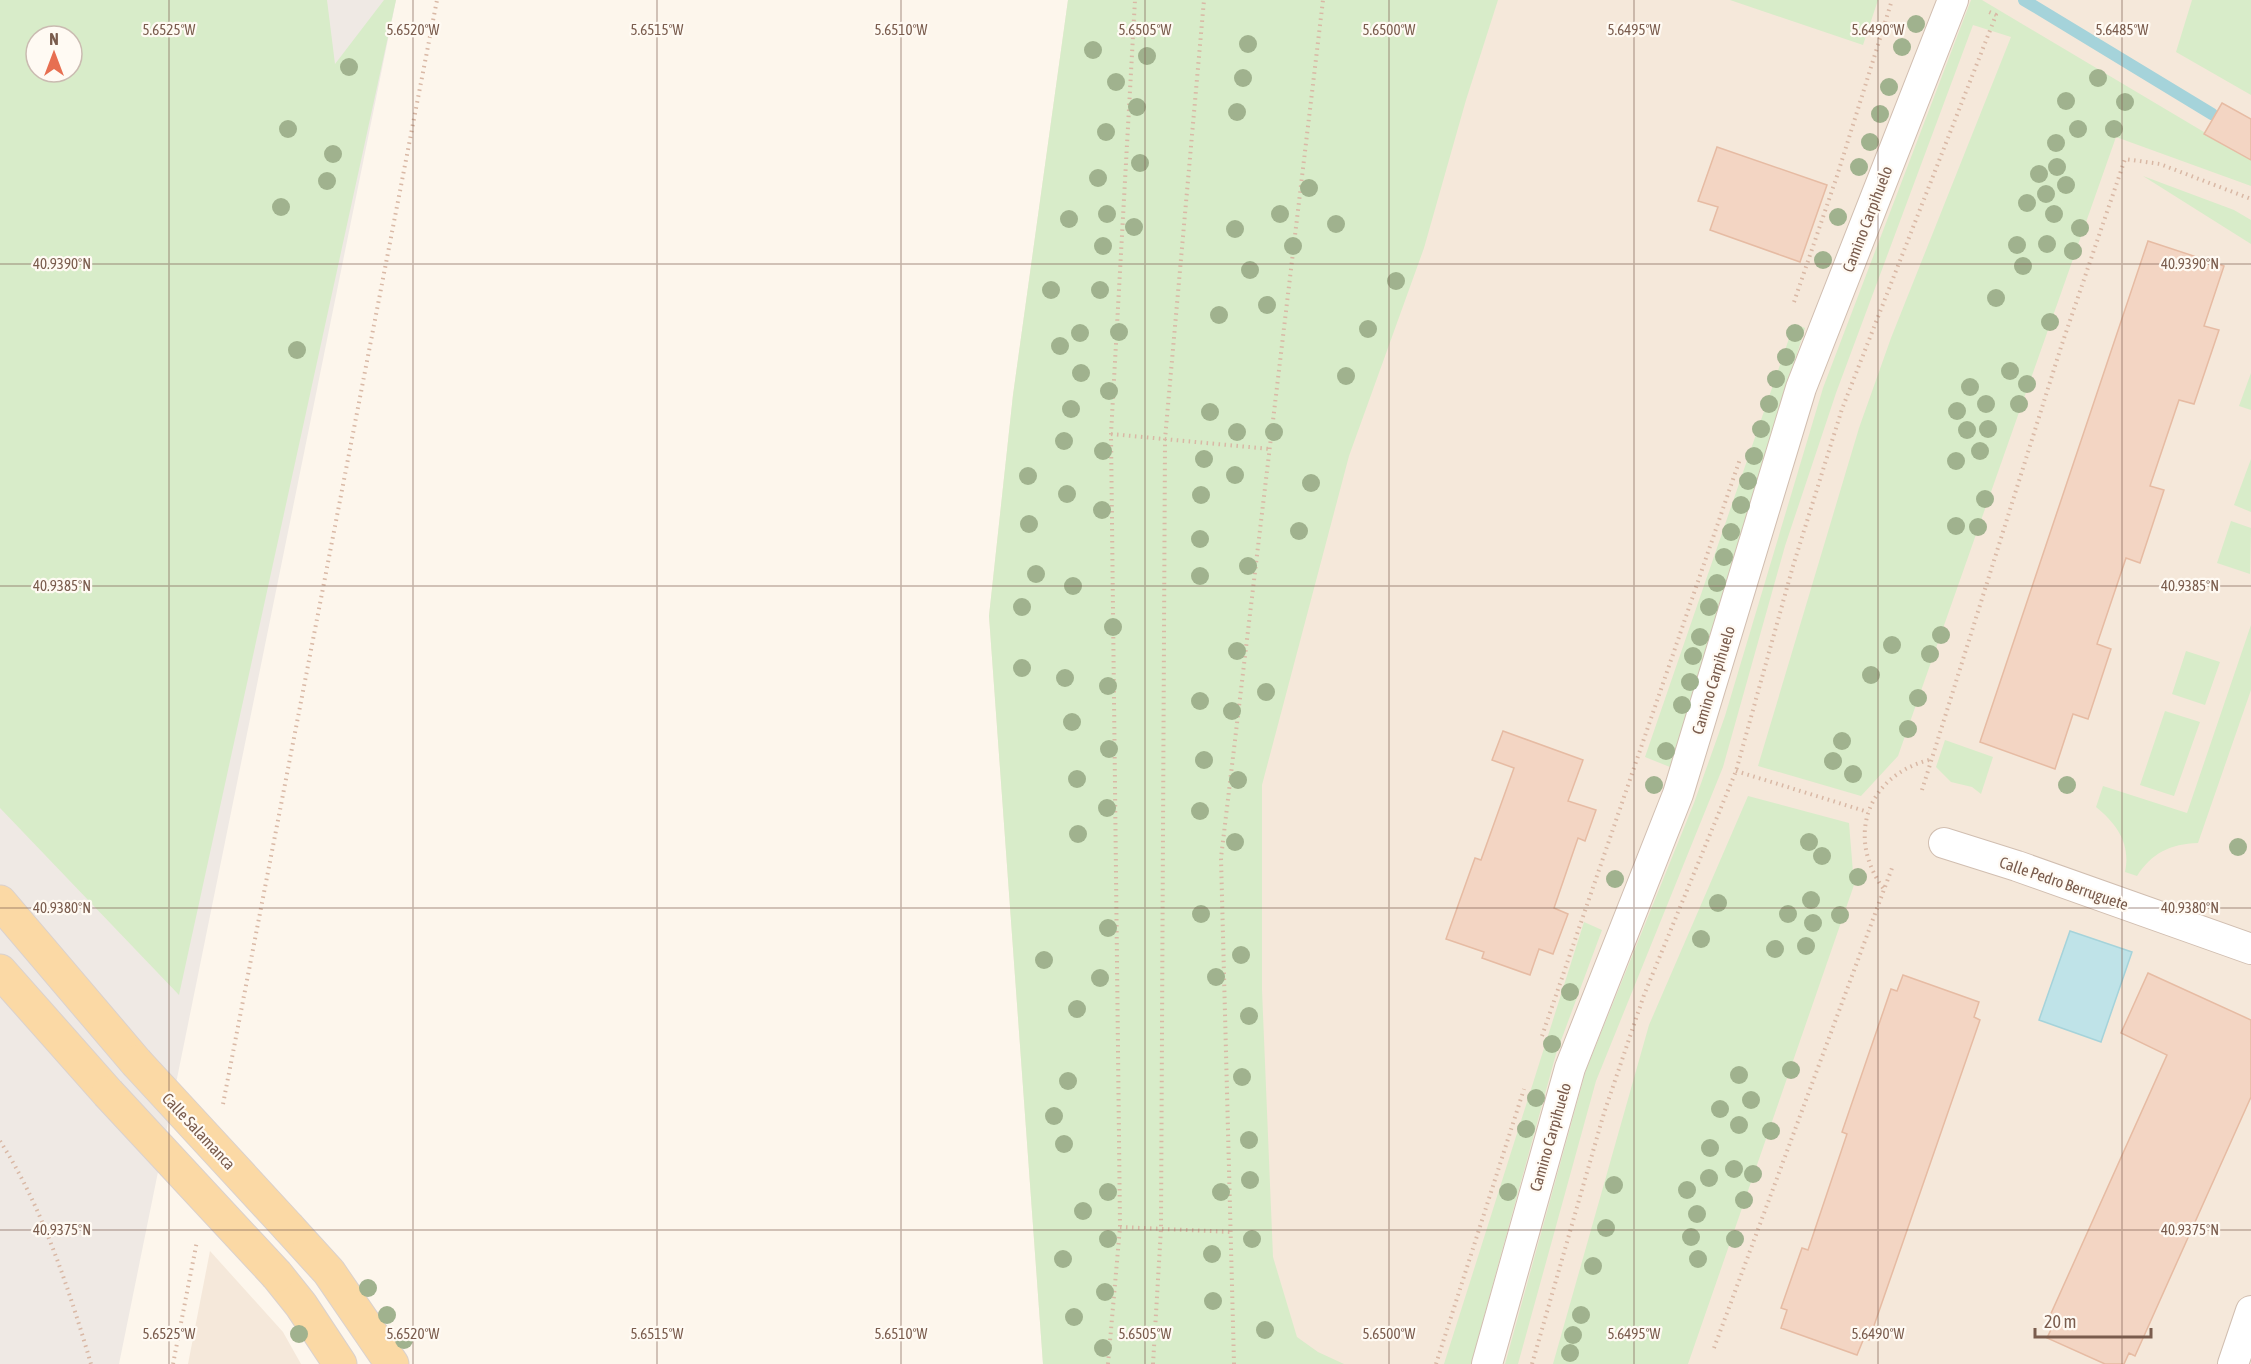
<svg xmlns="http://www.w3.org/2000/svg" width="2251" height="1364" viewBox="0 0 2251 1364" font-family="'Asap Condensed',sans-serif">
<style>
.residential{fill:#f5e8da}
.industrial{fill:#efe9e4;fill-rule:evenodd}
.green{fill:#d8ecc9;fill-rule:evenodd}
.water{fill:#bfe3e8;stroke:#a5d3da;stroke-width:1.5}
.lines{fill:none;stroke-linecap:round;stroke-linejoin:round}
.stream{stroke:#a5d3da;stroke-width:12}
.building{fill:#f3d5c3;stroke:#e6bba3;stroke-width:1.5}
.minor-casing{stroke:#d1beb0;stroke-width:32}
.primary-casing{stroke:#dad1cd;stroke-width:35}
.path{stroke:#d9b8a5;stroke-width:4;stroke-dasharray:1.5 4.5;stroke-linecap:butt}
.minor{stroke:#fff;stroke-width:30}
.primary{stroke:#fbd9a5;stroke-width:33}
.primary-bridge-casing{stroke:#dad1cd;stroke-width:35;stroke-linecap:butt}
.primary-bridge{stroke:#fbd9a5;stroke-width:33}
.tree{fill:#a0b28e}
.ticks{fill:none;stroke:#7a5c4d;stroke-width:1.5;stroke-opacity:0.45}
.labels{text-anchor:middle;stroke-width:4.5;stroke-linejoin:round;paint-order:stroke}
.street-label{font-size:16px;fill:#7a5c4d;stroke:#fffaf3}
.ticks-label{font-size:15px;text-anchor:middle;fill:#7a5c4d;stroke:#fffaf3;stroke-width:4.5;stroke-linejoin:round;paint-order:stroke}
</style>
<rect width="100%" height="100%" fill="#fdf6ec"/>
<path class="residential" d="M 1068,0 L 2251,0 L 2251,1364 L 1043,1364 L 989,616 L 1013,395 Z
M 210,1251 L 283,1332 L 301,1364 L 188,1364 Z"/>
<path class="industrial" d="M 0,0 L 396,0 L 119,1364 L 0,1364 ZM 36,36 L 72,36 L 72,72 L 36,72 Z"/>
<path class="green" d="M 0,0 L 327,0 L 335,64 L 384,0 L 396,0 L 179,995 L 0,808 ZM 36,36 L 72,36 L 72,72 L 36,72 Z
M 1068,0 L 1498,0 L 1466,100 L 1424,248 L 1349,456 L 1262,785 L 1262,990 L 1273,1257 L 1297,1337 L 1318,1352 L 1344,1364 L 1043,1364 L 989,616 L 1013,395 Z
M 1730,0 L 1878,0 L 1863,45 Z
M 1971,0 L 1982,0 L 2251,160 L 2251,186 L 2116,137 L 1898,756 L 1861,796 L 1758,766 L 1859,428 L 1891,338 L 2011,37 L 1973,25 L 1836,393 L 1785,546 L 1723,767 L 1596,1081 L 1518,1364 L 1505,1364 L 1586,1070 L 1694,803 L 1725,716 L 1823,388 Z
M 2192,0 L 2251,0 L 2251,95 L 2176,52 Z
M 2143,176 L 2234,210 L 2251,220 L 2251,244 Z
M 1794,324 L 1805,328 L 1670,767 L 1645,757 Z
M 2251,373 L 2251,410 L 2239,406 Z
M 2251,459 L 2251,512 L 2234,505 Z
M 2231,521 L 2251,528 L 2250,574 L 2217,563 Z
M 2251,625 L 2251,690 L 2198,843 C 2170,844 2152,853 2137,876 L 2125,872 C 2131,844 2117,824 2096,807 L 2103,786 L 2187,813 Z
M 2186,651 L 2220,662 L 2205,705 L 2172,694 Z
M 2165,711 L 2200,722 L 2174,796 L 2140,785 Z
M 1945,740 L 1993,757 L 1981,794 L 1972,787 L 1951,782 L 1936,767 Z
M 1748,796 L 1849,823 L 1854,885 L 1688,1364 L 1553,1364 L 1649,1025 Z
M 1584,922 L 1602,930 L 1556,1054 L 1471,1364 L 1444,1364 Z"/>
<path class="water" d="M 2070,931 L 2132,952 L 2101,1042 L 2039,1020 Z"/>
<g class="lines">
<path class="stream" d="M 2024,0 L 2212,114"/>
</g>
<path class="building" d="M 2222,103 L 2251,119 L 2251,160 L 2204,134 Z
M 1717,147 L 1827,185 L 1800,262 L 1710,230 L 1718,207 L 1698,201 Z
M 2148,241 L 2224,266 L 2204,326 L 2219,330 L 2194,404 L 2179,400 L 2150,486 L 2164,490 L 2140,563 L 2126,558 L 2097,644 L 2111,649 L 2088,719 L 2073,714 L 2055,769 L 1980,742 Z
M 1503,731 L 1583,760 L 1568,801 L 1596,810 L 1585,841 L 1578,838 L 1554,908 L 1568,914 L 1553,954 L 1539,949 L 1530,975 L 1482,958 L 1484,952 L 1446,939 L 1475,858 L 1481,860 L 1514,768 L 1492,760 Z
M 2148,973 L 2251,1020 L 2251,1097 L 2135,1356 L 2129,1353 L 2124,1364 L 2105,1364 L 2047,1338 L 2055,1321 L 2049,1318 L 2167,1055 L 2121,1033 Z
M 1903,975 L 1979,1002 L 1974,1017 L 1980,1020 L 1869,1340 L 1864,1338 L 1857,1355 L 1781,1328 L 1787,1310 L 1781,1308 L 1802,1248 L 1808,1250 L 1847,1134 L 1842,1132 L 1891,989 L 1897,991 Z"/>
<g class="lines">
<defs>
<path id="minor" d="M 1944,843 L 2017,866 L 2251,949
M 1487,1364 L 1570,1068 L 1678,794 L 1801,388 L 1953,0
M 2233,1364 L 2251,1311"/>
<path id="primary" d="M 0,902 L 136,1062
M 0,971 L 108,1093
M 289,1228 L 329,1272 L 392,1364
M 277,1275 L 301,1305 L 340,1364"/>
</defs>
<use href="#minor" class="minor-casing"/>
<use href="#primary" class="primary-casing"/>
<path class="path" d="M 1794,302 L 1837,176 L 1892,0
M 1111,434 L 1270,449
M 1736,771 L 1868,812
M 1922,790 L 2061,347 L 2125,159 L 2160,164 L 2251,199
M 1883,888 C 1846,837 1867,776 1929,760
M 1542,1036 L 1740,459
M 223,1104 L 437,0
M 0,1141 C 42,1206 69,1289 91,1364
M 1120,1227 L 1231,1232
M 1714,1348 L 1892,868
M 173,1364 L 197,1241
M 1108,1364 L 1120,1227 L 1111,434 L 1135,0
M 1153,1364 L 1161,1229 L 1165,439 L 1204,0
M 1234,1364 L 1221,858 L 1323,0
M 1436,1364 L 1524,1089
M 1532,1364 L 1604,1113 L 1644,995 L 1736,771 L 1793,566 L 1842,409 L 1996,15 L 1987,11"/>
<use href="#minor" class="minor"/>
<use href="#primary" class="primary"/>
<defs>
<path id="primary-bridge" d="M 136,1062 L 289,1228
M 108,1093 L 277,1275"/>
</defs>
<use href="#primary-bridge" class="primary-bridge-casing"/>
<use href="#primary-bridge" class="primary-bridge"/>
</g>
<g class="tree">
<circle cx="1916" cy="24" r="9"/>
<circle cx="1248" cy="44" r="9"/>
<circle cx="1902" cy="47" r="9"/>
<circle cx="1093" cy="50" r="9"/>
<circle cx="1147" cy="56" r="9"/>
<circle cx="349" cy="67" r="9"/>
<circle cx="1243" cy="78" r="9"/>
<circle cx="2098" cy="78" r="9"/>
<circle cx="1116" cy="82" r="9"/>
<circle cx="1889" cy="87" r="9"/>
<circle cx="2066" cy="101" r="9"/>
<circle cx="2125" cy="102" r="9"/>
<circle cx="1137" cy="107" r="9"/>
<circle cx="1237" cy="112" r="9"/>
<circle cx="1880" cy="114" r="9"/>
<circle cx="288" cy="129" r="9"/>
<circle cx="2078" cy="129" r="9"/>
<circle cx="2114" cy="129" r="9"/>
<circle cx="1106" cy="132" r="9"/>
<circle cx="1870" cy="142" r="9"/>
<circle cx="2056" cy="143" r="9"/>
<circle cx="333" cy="154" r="9"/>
<circle cx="1140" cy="163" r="9"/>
<circle cx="1859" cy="167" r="9"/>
<circle cx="2057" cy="167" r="9"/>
<circle cx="2039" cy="174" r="9"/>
<circle cx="1098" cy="178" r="9"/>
<circle cx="327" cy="181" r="9"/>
<circle cx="2066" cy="185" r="9"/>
<circle cx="1309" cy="188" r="9"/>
<circle cx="2046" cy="194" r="9"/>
<circle cx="2027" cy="203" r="9"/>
<circle cx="281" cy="207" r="9"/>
<circle cx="1107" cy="214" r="9"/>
<circle cx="1280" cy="214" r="9"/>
<circle cx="2054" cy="214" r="9"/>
<circle cx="1838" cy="217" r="9"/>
<circle cx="1069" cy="219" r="9"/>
<circle cx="1336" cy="224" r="9"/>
<circle cx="1134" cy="227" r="9"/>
<circle cx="2080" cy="228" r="9"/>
<circle cx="1235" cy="229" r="9"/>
<circle cx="2047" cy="244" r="9"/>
<circle cx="2017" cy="245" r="9"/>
<circle cx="1103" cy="246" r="9"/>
<circle cx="1293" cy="246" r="9"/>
<circle cx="2073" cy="251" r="9"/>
<circle cx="1823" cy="260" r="9"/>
<circle cx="2023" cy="266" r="9"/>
<circle cx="1250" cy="270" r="9"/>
<circle cx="1396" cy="281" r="9"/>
<circle cx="1051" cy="290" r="9"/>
<circle cx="1100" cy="290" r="9"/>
<circle cx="1996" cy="298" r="9"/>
<circle cx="1267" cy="305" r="9"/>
<circle cx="1219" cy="315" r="9"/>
<circle cx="2050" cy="322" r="9"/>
<circle cx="1368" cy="329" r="9"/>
<circle cx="1119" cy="332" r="9"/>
<circle cx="1080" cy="333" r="9"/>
<circle cx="1795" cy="333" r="9"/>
<circle cx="1060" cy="346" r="9"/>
<circle cx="297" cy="350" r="9"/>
<circle cx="1786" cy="357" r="9"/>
<circle cx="2010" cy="371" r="9"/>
<circle cx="1081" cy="373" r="9"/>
<circle cx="1346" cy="376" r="9"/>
<circle cx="1776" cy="379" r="9"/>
<circle cx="2027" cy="384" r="9"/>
<circle cx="1970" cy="387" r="9"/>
<circle cx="1109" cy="391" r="9"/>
<circle cx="1769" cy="404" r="9"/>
<circle cx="1986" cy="404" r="9"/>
<circle cx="2019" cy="404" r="9"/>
<circle cx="1071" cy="409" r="9"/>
<circle cx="1957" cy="411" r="9"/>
<circle cx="1210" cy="412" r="9"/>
<circle cx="1761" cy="429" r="9"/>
<circle cx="1988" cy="429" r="9"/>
<circle cx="1967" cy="430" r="9"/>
<circle cx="1237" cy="432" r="9"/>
<circle cx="1274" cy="432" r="9"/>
<circle cx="1064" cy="441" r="9"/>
<circle cx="1103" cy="451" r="9"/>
<circle cx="1980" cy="451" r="9"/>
<circle cx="1754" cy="456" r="9"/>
<circle cx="1204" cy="459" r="9"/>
<circle cx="1956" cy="461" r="9"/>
<circle cx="1235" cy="475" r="9"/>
<circle cx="1028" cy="476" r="9"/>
<circle cx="1748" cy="481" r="9"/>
<circle cx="1311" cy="483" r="9"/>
<circle cx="1067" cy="494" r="9"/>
<circle cx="1201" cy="495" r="9"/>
<circle cx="1985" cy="499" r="9"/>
<circle cx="1741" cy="505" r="9"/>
<circle cx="1102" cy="510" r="9"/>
<circle cx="1029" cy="524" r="9"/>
<circle cx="1956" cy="526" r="9"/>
<circle cx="1978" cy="527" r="9"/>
<circle cx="1299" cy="531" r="9"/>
<circle cx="1731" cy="532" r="9"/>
<circle cx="1200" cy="539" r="9"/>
<circle cx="1724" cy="557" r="9"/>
<circle cx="1248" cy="566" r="9"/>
<circle cx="1036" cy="574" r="9"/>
<circle cx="1200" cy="576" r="9"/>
<circle cx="1717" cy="583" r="9"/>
<circle cx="1073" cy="586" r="9"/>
<circle cx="1022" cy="607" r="9"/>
<circle cx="1709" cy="607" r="9"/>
<circle cx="1113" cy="627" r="9"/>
<circle cx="1941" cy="635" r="9"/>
<circle cx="1700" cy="637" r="9"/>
<circle cx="1892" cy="645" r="9"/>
<circle cx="1237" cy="651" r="9"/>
<circle cx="1930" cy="654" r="9"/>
<circle cx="1693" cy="656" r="9"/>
<circle cx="1022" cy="668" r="9"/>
<circle cx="1871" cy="675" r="9"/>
<circle cx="1065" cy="678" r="9"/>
<circle cx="1690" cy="682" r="9"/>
<circle cx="1108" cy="686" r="9"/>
<circle cx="1266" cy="692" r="9"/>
<circle cx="1918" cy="698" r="9"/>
<circle cx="1200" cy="701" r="9"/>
<circle cx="1682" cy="705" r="9"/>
<circle cx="1232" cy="711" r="9"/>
<circle cx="1072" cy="722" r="9"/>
<circle cx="1908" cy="729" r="9"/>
<circle cx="1842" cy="741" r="9"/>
<circle cx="1109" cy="749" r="9"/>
<circle cx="1666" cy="751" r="9"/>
<circle cx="1204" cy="760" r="9"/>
<circle cx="1833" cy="761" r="9"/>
<circle cx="1853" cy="774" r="9"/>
<circle cx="1077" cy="779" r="9"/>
<circle cx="1238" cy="780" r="9"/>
<circle cx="1654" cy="785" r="9"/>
<circle cx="2067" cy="785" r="9"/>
<circle cx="1107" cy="808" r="9"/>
<circle cx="1200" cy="811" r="9"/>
<circle cx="1078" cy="834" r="9"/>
<circle cx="1235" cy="842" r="9"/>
<circle cx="1809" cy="842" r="9"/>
<circle cx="2238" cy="847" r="9"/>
<circle cx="1822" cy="856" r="9"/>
<circle cx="1858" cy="877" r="9"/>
<circle cx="1615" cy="879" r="9"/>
<circle cx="1811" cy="900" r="9"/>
<circle cx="1718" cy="903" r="9"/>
<circle cx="1201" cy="914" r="9"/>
<circle cx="1788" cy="914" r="9"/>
<circle cx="1840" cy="915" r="9"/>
<circle cx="1813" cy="923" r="9"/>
<circle cx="1108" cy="928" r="9"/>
<circle cx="1701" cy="939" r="9"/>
<circle cx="1806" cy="946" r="9"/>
<circle cx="1775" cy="949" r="9"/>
<circle cx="1241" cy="955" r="9"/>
<circle cx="1044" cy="960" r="9"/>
<circle cx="1216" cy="977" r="9"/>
<circle cx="1100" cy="978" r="9"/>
<circle cx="1570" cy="992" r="9"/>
<circle cx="1077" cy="1009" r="9"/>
<circle cx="1249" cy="1016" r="9"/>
<circle cx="1552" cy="1044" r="9"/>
<circle cx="1791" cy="1070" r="9"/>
<circle cx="1739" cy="1075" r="9"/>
<circle cx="1242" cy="1077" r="9"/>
<circle cx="1068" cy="1081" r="9"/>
<circle cx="1536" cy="1098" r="9"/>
<circle cx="1751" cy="1100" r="9"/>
<circle cx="1720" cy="1109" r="9"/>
<circle cx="1054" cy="1116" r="9"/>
<circle cx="1739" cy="1125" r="9"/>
<circle cx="1526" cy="1129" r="9"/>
<circle cx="1771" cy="1131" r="9"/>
<circle cx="1249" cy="1140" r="9"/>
<circle cx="1064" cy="1144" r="9"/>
<circle cx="1710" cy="1148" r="9"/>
<circle cx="1734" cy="1169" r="9"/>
<circle cx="1753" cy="1174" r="9"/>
<circle cx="1709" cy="1178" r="9"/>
<circle cx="1250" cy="1180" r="9"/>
<circle cx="1614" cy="1185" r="9"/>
<circle cx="1687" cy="1190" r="9"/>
<circle cx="1108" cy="1192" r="9"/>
<circle cx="1221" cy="1192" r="9"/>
<circle cx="1508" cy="1192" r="9"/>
<circle cx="1744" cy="1200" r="9"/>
<circle cx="1083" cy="1211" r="9"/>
<circle cx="1697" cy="1214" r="9"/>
<circle cx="1606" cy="1228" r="9"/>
<circle cx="1691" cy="1237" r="9"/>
<circle cx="1108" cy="1239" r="9"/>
<circle cx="1252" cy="1239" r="9"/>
<circle cx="1735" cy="1239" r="9"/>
<circle cx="1212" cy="1254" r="9"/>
<circle cx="1063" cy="1259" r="9"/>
<circle cx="1698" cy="1259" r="9"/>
<circle cx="1593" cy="1266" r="9"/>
<circle cx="368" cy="1288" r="9"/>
<circle cx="1105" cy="1292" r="9"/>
<circle cx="1213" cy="1301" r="9"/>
<circle cx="387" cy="1315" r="9"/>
<circle cx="1581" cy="1315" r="9"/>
<circle cx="1074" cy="1317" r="9"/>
<circle cx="1265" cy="1330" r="9"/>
<circle cx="299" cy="1334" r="9"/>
<circle cx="1573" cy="1335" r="9"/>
<circle cx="404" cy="1340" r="9"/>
<circle cx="1103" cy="1348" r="9"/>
<circle cx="1570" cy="1353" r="9"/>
</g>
<path class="ticks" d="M 169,0 L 169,1364M 413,0 L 413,1364M 657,0 L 657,1364M 901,0 L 901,1364M 1145,0 L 1145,1364M 1389,0 L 1389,1364M 1634,0 L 1634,1364M 1878,0 L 1878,1364M 2122,0 L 2122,1364M 0,264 L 2251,264M 0,586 L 2251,586M 0,908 L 2251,908M 0,1230 L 2251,1230"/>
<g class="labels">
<g class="street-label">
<text transform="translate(1867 219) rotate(-69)" y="6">Camino Carpihuelo</text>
<text transform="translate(1713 680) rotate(-73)" y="6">Camino Carpihuelo</text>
<text transform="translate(2064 883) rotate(19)" y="6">Calle Pedro Berruguete</text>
<text transform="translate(199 1131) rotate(47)" y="6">Calle Salamanca</text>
<text transform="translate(1550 1137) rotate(-74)" y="6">Camino Carpihuelo</text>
</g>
</g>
<g class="ticks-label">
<text x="169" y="35">5.6525°W</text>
<text x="413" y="35">5.6520°W</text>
<text x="657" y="35">5.6515°W</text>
<text x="901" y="35">5.6510°W</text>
<text x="1145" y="35">5.6505°W</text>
<text x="1389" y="35">5.6500°W</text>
<text x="1634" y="35">5.6495°W</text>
<text x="1878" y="35">5.6490°W</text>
<text x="2122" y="35">5.6485°W</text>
<text x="62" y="269">40.9390°N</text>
<text x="2190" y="269">40.9390°N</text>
<text x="62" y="591">40.9385°N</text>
<text x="2190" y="591">40.9385°N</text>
<text x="62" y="913">40.9380°N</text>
<text x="2190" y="913">40.9380°N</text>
<text x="62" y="1235">40.9375°N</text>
<text x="2190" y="1235">40.9375°N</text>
<text x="169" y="1339">5.6525°W</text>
<text x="413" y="1339">5.6520°W</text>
<text x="657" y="1339">5.6515°W</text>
<text x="901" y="1339">5.6510°W</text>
<text x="1145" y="1339">5.6505°W</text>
<text x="1389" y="1339">5.6500°W</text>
<text x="1634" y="1339">5.6495°W</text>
<text x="1878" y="1339">5.6490°W</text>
</g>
<g transform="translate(54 54)"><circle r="28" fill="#fffaf3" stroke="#cabbb1" stroke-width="1.5"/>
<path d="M0-4.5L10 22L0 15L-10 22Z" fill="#e76f51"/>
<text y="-9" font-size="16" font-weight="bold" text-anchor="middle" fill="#7a5c4d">N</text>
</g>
<path d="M2035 1328v9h116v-9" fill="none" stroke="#7a5c4d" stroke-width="3"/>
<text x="2044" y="1328" font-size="18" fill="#7a5c4d" stroke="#fffaf3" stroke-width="4.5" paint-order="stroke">20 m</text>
</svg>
